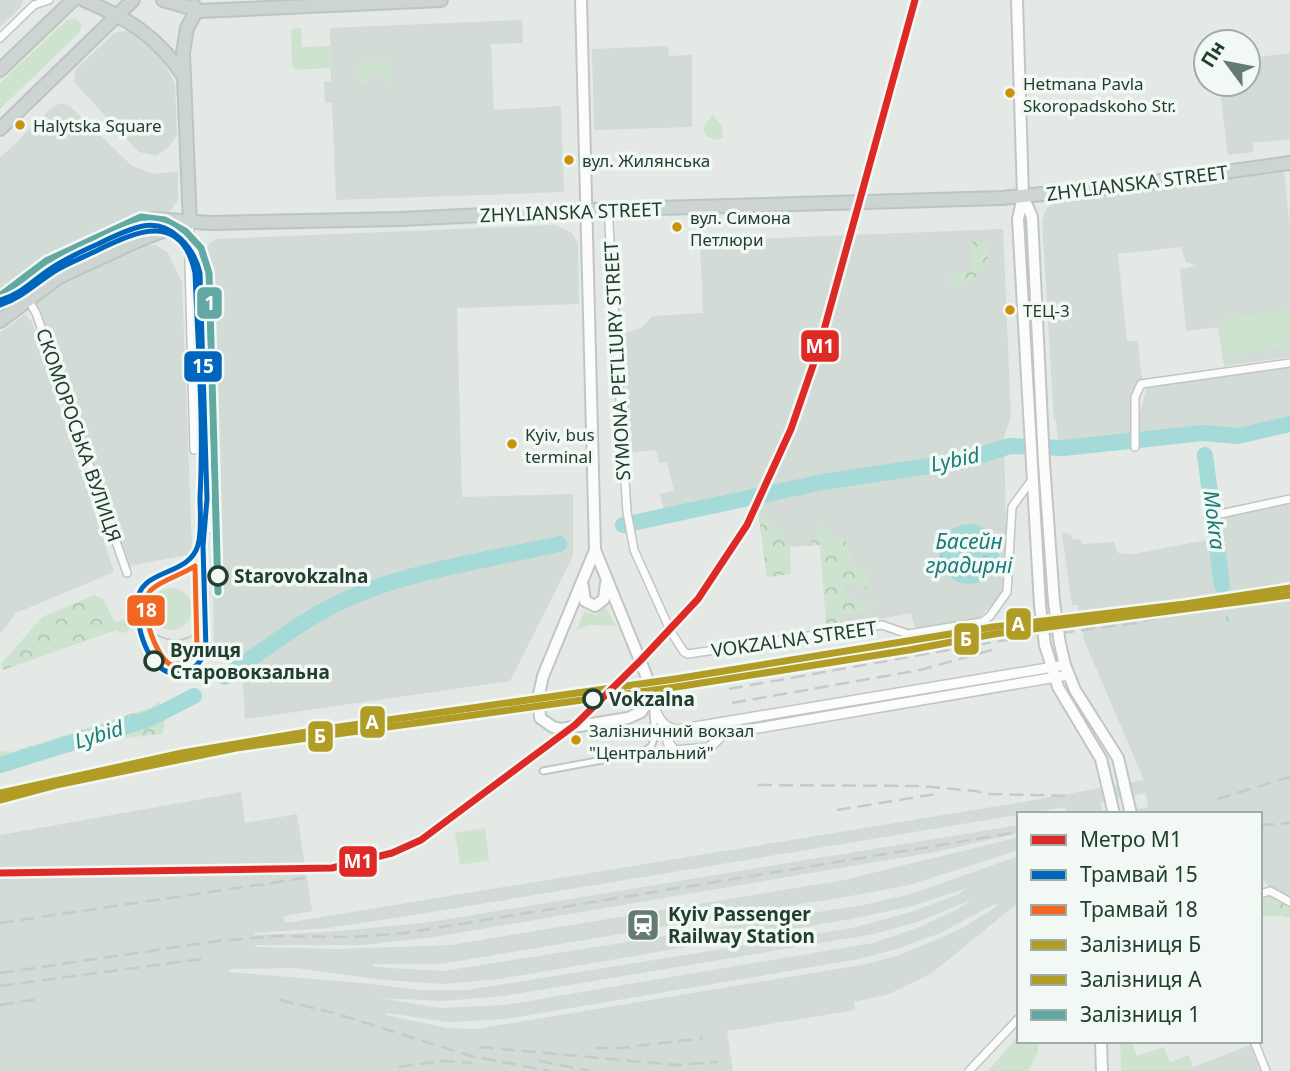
<svg xmlns="http://www.w3.org/2000/svg" width="1290" height="1071" viewBox="0 0 1290 1071" font-family="'Noto Sans',sans-serif">
<style>
.built{fill:#d2dbd5;fill-rule:evenodd}
.green{fill:#cde3cf}
.forest{fill:url(#forest-crowns)}
.wetland{fill:url(#wetland-marsh)}
.water{fill:url(#water-ripples)}
.lines{fill:none;stroke-linecap:round;stroke-linejoin:round}
.stream{stroke:#a4dad7;stroke-width:2.5}
.river{stroke:#a4dad7;stroke-width:16}
.pedestrian-casing{stroke:#c1c6c3;stroke-width:9}
.minor-casing{stroke:#c1c6c3;stroke-width:10}
.tertiary-casing{stroke:#c1c6c3;stroke-width:12}
.secondary-casing{stroke:#c0c7c3;stroke-width:14}
.primary-casing{stroke:#bcc5c1;stroke-width:16}
.pedestrian{stroke:#fbfcfb;stroke-width:5}
.minor{stroke:#fbfcfb;stroke-width:7}
.tertiary{stroke:#fbfcfb;stroke-width:9}
.secondary{stroke:#fbfcfb;stroke-width:10}
.primary{stroke:#cdd5d2;stroke-width:12}
.tram{stroke:#c7cac9;stroke-width:2}
.rail{stroke:#c7cac9;stroke-width:2.5;stroke-dasharray:14 7;stroke-linecap:butt}
.secondary-bridge-casing{stroke:#c0c7c3;stroke-width:14;stroke-linecap:butt}
.secondary-bridge{stroke:#fbfcfb;stroke-width:10}
.rail-1-casing{stroke:#f2f9f4;stroke-width:12}
.rail-2-casing{stroke:#f2f9f4;stroke-width:12}
.rail-3-casing{stroke:#f2f9f4;stroke-width:12}
.rail-1{stroke:#b19c25;stroke-width:7}
.rail-2{stroke:#b19c25;stroke-width:7}
.rail-3{stroke:#62a8a3;stroke-width:7}
.tram-1-casing{stroke:#f2f9f4;stroke-width:10}
.tram-2-casing{stroke:#f2f9f4;stroke-width:10}
.tram-1{stroke:#0065bd;stroke-width:5}
.tram-2{stroke:#f26522;stroke-width:5}
.metro-1-casing{stroke:#f2f9f4;stroke-width:12}
.metro-1{stroke:#dd2a26;stroke-width:7}
.bus-dot{fill:#cc910a;stroke:#f2f9f4;stroke-width:2.5}
.stop-dot{fill:#f2f9f4;stroke:#213e31;stroke-width:3.5}
.labels{text-anchor:middle;stroke-width:7;stroke-linejoin:round;paint-order:stroke}
.bus-label{font-size:17px;fill:#213e31;stroke:#f2f9f4;text-anchor:start}
.street-label{font-size:19px;fill:#213e31;stroke:#f2f9f4}
.stop-label{font-size:19px;font-weight:bold;fill:#213e31;stroke:#f2f9f4;text-anchor:start}
.poi-label{font-size:19px;font-weight:bold;fill:#213e31;stroke:#f2f9f4;text-anchor:start}
.water-label{font-size:21px;font-style:italic;fill:#1a7b7a;stroke:#f2f9f4}
.line-badge{stroke:#f2f9f4;stroke-width:2.5}
.badge-label{font-size:19px;text-anchor:middle;font-weight:bold;fill:#fff}
</style>
<defs>
<pattern id="forest-crowns" width="20" height="18" patternUnits="userSpaceOnUse" patternTransform="scale(1.75)"><rect width="20" height="18" fill="#cde3cf"/><path d="M2 6a3 3 0 1 1 6 0M12 15a3 3 0 1 1 6 0" fill="none" stroke="#b0c4b2"/></pattern>
<pattern id="wetland-marsh" width="20" height="14" patternUnits="userSpaceOnUse" patternTransform="scale(1.75)"><rect width="20" height="14" fill="#cde3cf"/><path d="M1 5h8M5 5V1M11 12h8M15 12V8" fill="none" stroke="#b0c4b2"/></pattern>
<pattern id="water-ripples" width="26" height="14" patternUnits="userSpaceOnUse" patternTransform="scale(1.75)"><rect width="26" height="14" fill="#a4dad7"/><path d="M2 4q2-2 4 0t4 0M15 11q2-2 4 0t4 0" fill="none" stroke="#8dbcb9"/></pattern>
</defs>
<rect width="100%" height="100%" fill="#e4e9e6"/>
<path class="built" d="M 0,0 L 23,0 L 20,8 L 0,27 Z
M 522,20 L 523,43 L 491,44 L 494,110 L 561,106 L 564,192 L 336,200 L 332,103 L 325,103 L 324,82 L 331,81 L 330,28 Z
M 127,31 L 141,37 L 163,60 L 175,84 L 177,135 L 168,148 L 156,156 L 139,152 L 74,82 L 76,69 L 111,36 L 117,32 Z
M 668,46 L 669,56 L 692,55 L 692,127 L 594,130 L 592,49 Z
M 1290,53 L 1290,139 L 1253,143 L 1254,152 L 1228,155 L 1221,99 L 1221,84 L 1248,84 L 1248,58 Z
M 62,103 L 71,107 L 131,165 L 154,174 L 178,171 L 178,200 L 170,211 L 164,213 L 126,220 L 98,232 L 41,262 L 0,291 L 0,158 L 52,107 Z
M 1284,172 L 1290,227 L 1290,357 L 1224,366 L 1218,327 L 1186,331 L 1180,269 L 1197,266 L 1186,262 L 1181,247 L 1118,254 L 1127,341 L 1138,341 L 1141,374 L 1143,378 L 1131,419 L 1133,449 L 1067,453 L 1059,449 L 1056,420 L 1054,420 L 1042,221 L 1046,209 L 1055,202 Z
M 555,225 L 571,232 L 578,243 L 579,304 L 457,308 L 462,497 L 573,494 L 573,556 L 510,681 L 245,719 L 241,656 L 214,656 L 206,251 L 209,243 L 216,239 Z
M 1003,229 L 1011,416 L 1004,437 L 1007,571 L 1002,593 L 976,621 L 915,628 L 911,613 L 844,626 L 826,623 L 820,545 L 790,547 L 791,574 L 767,577 L 758,510 L 763,508 L 762,499 L 667,523 L 660,494 L 674,491 L 667,462 L 659,463 L 656,450 L 629,453 L 623,334 L 641,328 L 653,316 L 703,313 L 700,241 Z
M 147,245 L 156,245 L 168,253 L 182,283 L 192,547 L 188,555 L 128,566 L 34,301 L 52,288 L 93,266 L 132,248 Z
M 25,314 L 32,322 L 114,572 L 16,613 L 0,634 L 0,333 Z
M 1290,366 L 1290,419 L 1234,434 L 1198,428 L 1140,435 L 1140,413 L 1147,386 Z
M 1290,504 L 1290,900 L 1272,889 L 1260,877 L 1260,814 L 1110,814 L 1148,807 L 1146,793 L 1101,802 L 1102,814 L 1067,814 L 1065,807 L 439,911 L 329,928 L 254,933 L 255,935 L 327,932 L 424,923 L 1019,825 L 1019,833 L 935,852 L 434,937 L 364,945 L 255,945 L 256,947 L 339,949 L 451,945 L 844,880 L 1019,837 L 1019,850 L 909,885 L 862,894 L 440,964 L 373,964 L 373,966 L 390,968 L 443,971 L 863,905 L 911,894 L 1019,856 L 1019,902 L 932,973 L 889,994 L 854,1002 L 855,1010 L 727,1031 L 733,1071 L 0,1071 L 0,835 L 241,792 L 245,823 L 297,814 L 312,911 L 284,916 L 285,923 L 1023,802 L 1144,780 L 1084,640 L 1078,605 L 1072,605 L 1062,533 L 1071,534 L 1072,540 L 1080,539 L 1083,544 L 1114,542 L 1118,553 L 1133,554 L 1206,540 L 1219,519 ZM 967,888 L 957,895 L 914,911 L 852,928 L 467,990 L 417,990 L 363,983 L 229,972 L 230,969 L 296,968 L 384,980 L 443,984 L 499,979 L 851,919 L 912,906 ZM 973,899 L 956,910 L 917,928 L 873,943 L 505,1005 L 439,1008 L 380,998 L 443,1001 L 504,996 L 874,934 L 917,922 ZM 995,904 L 997,906 L 964,927 L 940,938 L 897,956 L 861,965 L 476,1029 L 447,1028 L 386,1015 L 387,1013 L 448,1022 L 506,1019 L 859,959 L 896,949 L 938,934 Z
M 1250,1045 L 1260,1071 L 1182,1071 L 1201,1064 Z"/>
<path class="green" d="M 75,18 L 82,24 L 80,32 L 0,109 L 0,83 L 67,20 Z
M 301,28 L 302,47 L 330,46 L 331,68 L 295,70 L 292,66 L 291,29 Z
M 390,60 L 391,83 L 384,84 L 383,74 L 368,75 L 369,85 L 359,83 L 359,65 L 361,63 Z
M 712,115 L 722,125 L 723,137 L 718,140 L 707,137 L 703,127 Z
M 1290,310 L 1290,346 L 1225,356 L 1220,320 Z
M150 609a21 21 0 1 1 42 0a21 21 0 1 1-42 0Z
M 606,607 L 616,626 L 590,625 L 577,630 L 584,611 L 595,615 Z
M 485,828 L 489,860 L 460,865 L 455,833 Z
M 1019,1035 L 1019,1041 L 1038,1041 L 1038,1051 L 1029,1071 L 988,1071 Z
M 1120,1041 L 1132,1041 L 1137,1056 L 1164,1047 L 1170,1062 L 1189,1055 L 1193,1067 L 1182,1071 L 1121,1071 Z"/>
<path class="forest" d="M 981,241 L 988,242 L 988,262 L 978,270 L 975,280 L 950,283 L 950,273 L 972,271 L 971,242 Z
M 758,510 C 784,530 790,541 791,574 L 767,577 Z
M 817,522 L 833,538 L 845,541 L 856,566 L 866,571 L 870,579 L 866,589 L 854,582 L 846,583 L 845,592 L 858,606 L 870,605 L 873,600 L 875,608 L 841,615 L 842,627 L 827,629 L 820,545 L 808,546 L 817,533 Z
M 94,595 L 103,599 L 115,623 L 125,619 L 130,627 L 127,632 L 120,633 L 116,630 L 3,670 L 1,664 L 42,617 Z
M 158,702 L 162,705 L 165,725 L 162,734 L 125,738 L 0,769 L 0,751 L 12,752 L 150,708 Z
M 1269,895 L 1290,907 L 1290,918 L 1282,916 L 1260,916 L 1260,899 Z"/>
<path class="wetland" d="M 1220,516 L 1227,576 L 1223,573 L 1221,576 L 1223,585 L 1216,587 L 1209,535 L 1210,518 Z"/>
<path class="water" d="M939 554a30 30 0 1 1 60 0a30 30 0 1 1-60 0Z"/>
<g class="lines">
<path class="stream" d="M 1227,617 L 1228,621"/>
<path class="river" d="M 1205,455 L 1222,585
M 623,525 L 823,482 L 962,461 L 1010,446 L 1064,448 L 1203,433 L 1238,436 L 1290,424
M 225,677 C 267,648 309,614 356,595 C 419,569 493,559 559,544
M 0,765 L 149,719 L 194,696"/>
<defs>
<path id="pedestrian" d="M 543,771 L 640,753 L 651,747 L 655,736 L 653,712"/>
<path id="minor" d="M 0,38 L 34,5 L 49,0
M 608,209 L 627,512 L 634,550 L 671,632 L 684,652 L 688,654 L 882,625 L 908,634 L 982,622 L 990,616 L 1007,592 L 1012,507 L 1031,481
M 190,223 L 189,262 L 194,450
M 189,236 L 201,258 L 205,273 L 211,529
M 28,299 L 36,313 L 127,573
M 1135,447 L 1135,397 L 1141,384 L 1290,363
M 1220,514 L 1290,499
M 1208,517 L 1209,516
M 1260,894 L 1270,891 L 1290,902
M 1254,1041 L 1266,1071
M 969,1071 L 1019,1018"/>
<path id="tertiary" d="M 651,697 C 655,712 660,728 677,730 L 1065,665
M 677,730 L 670,734 L 668,742 L 674,751 L 709,748 L 723,734 L 1068,675"/>
<path id="secondary" d="M 581,0 L 595,550 L 646,675 L 651,697 L 641,712 L 628,718 L 561,729 L 553,727 L 540,718 L 539,694 L 543,676 L 595,550
M 1017,0 L 1023,196 L 1018,219 L 1040,605
M 1023,196 L 1032,217 L 1044,463 L 1054,602
M 583,587 L 585,601 L 595,606 L 604,599 L 606,583
M 1060,644 L 1065,665 L 1075,690 L 1118,758 L 1131,814
M 1045,645 L 1058,687 L 1101,759 L 1114,814
M 1101,1041 L 1102,1071"/>
<path id="primary" d="M 84,0 C 127,18 158,36 184,77
M 163,0 L 201,11 L 441,0
M 0,70 L 73,0
M 0,129 L 133,0
M 190,223 L 183,53 L 187,28 L 197,10 L 194,6
M 0,298 L 57,259 L 126,227 L 152,219 L 211,223 L 400,219 L 587,210 L 1002,198 L 1132,185 L 1290,163
M 0,321 L 59,277 L 139,240 L 184,223"/>
</defs>
<use href="#pedestrian" class="pedestrian-casing"/>
<use href="#minor" class="minor-casing"/>
<use href="#tertiary" class="tertiary-casing"/>
<use href="#secondary" class="secondary-casing"/>
<use href="#primary" class="primary-casing"/>
<use href="#pedestrian" class="pedestrian"/>
<use href="#minor" class="minor"/>
<use href="#tertiary" class="tertiary"/>
<use href="#secondary" class="secondary"/>
<use href="#primary" class="primary"/>
<path class="tram" d="M 179,567 C 168,574 155,578 147,588 C 113,635 211,675 209,592
M 145,640 C 164,669 197,668 206,632"/>
<path class="rail" d="M 729,689 L 993,642 L 1135,623 L 1191,610
M 732,703 L 920,670 L 992,650
M 758,785 L 919,786 L 976,791 L 988,794 L 1071,796
M 1217,799 L 1290,777
M 837,810 L 936,794
M 1260,825 L 1290,823
M 0,923 L 305,878
M 0,973 L 218,941 L 276,936 L 353,937 L 405,933 L 1019,832
M 0,986 L 209,958
M 280,1000 L 334,1013 L 471,1056 L 550,1071
M 0,1005 L 39,999
M 480,1047 L 676,1065 L 718,1062
M 595,1048 L 621,1048 L 703,1038
M 539,1061 L 590,1071
M 399,1067 L 441,1061 L 472,1063"/>
<defs>
<path id="secondary-bridge" d="M 1054,602 L 1060,644
M 1040,605 L 1045,645"/>
</defs>
<use href="#secondary-bridge" class="secondary-bridge-casing"/>
<use href="#secondary-bridge" class="secondary-bridge"/>
<defs>
<path id="rail-1" d="M 0,800 L 56,785 L 236,748 L 676,687 L 909,650 L 994,634 L 1290,595"/>
<path id="rail-2" d="M 0,793 L 182,753 L 325,729 L 675,679 L 993,627 L 1185,604 L 1290,588"/>
<path id="rail-3" d="M 0,296 L 46,261 L 141,217 L 165,220 L 185,231 L 201,248 L 209,273 L 218,592"/>
</defs>
<use href="#rail-1" class="rail-1-casing"/>
<use href="#rail-2" class="rail-2-casing"/>
<use href="#rail-3" class="rail-3-casing"/>
<use href="#rail-1" class="rail-1"/>
<use href="#rail-2" class="rail-2"/>
<use href="#rail-3" class="rail-3"/>
<defs>
<path id="tram-1" d="M 0,300 C 20,295 33,280 50,269 C 65,259 82,251 98,244 C 112,237 128,229 143,226 C 172,221 194,248 200,273 L 207,499 L 203,546 L 206,650 C 202,660 196,669 185,672 C 151,683 136,629 137,604 C 138,567 189,578 198,545 C 202,531 200,512 200,497 C 204,423 198,347 195,273 C 182,212 138,230 98,250 C 84,257 68,263 55,271 C 36,283 22,298 0,305"/>
<path id="tram-2" d="M 195,566 L 197,648 L 187,662 L 171,665 C 155,657 137,604 151,590 C 161,580 182,575 195,566 Z"/>
</defs>
<use href="#tram-1" class="tram-1-casing"/>
<use href="#tram-2" class="tram-2-casing"/>
<use href="#tram-1" class="tram-1"/>
<use href="#tram-2" class="tram-2"/>
<defs>
<path id="metro-1" d="M 0,873 L 332,868 L 392,853 L 421,840 L 575,725 L 641,660 L 698,599 L 747,525 L 791,429 L 819,348 L 915,0"/>
</defs>
<use href="#metro-1" class="metro-1-casing"/>
<use href="#metro-1" class="metro-1"/>
</g>
<defs>
<symbol id="station-square" viewBox="-11 -11 22 22"><rect x="-9" y="-9" width="18" height="18" rx="4" fill="#657a70" stroke="#f2f9f4"/><path d="M-3-6H3Q5-6 5-4V2Q5 4 3 4L4.5 6H3L1.5 4h-3L-3 6H-4.5L-3 4Q-5 4-5 2V-4Q-5-6-3-6ZM-3.5-4v3h7v-3ZM-3.5 1v1.5H-2V1ZM2 1v1.5H3.5V1Z" fill="#fff"/></symbol>
</defs>
<g fill-rule="evenodd">
<use href="#station-square" x="624" y="906" width="38" height="38"/>
</g>
<g class="bus-dot">
<circle cx="1010" cy="93" r="6"/>
<circle cx="20" cy="125" r="6"/>
<circle cx="569" cy="160" r="6"/>
<circle cx="677" cy="227" r="6"/>
<circle cx="1010" cy="310" r="6"/>
<circle cx="512" cy="444" r="6"/>
<circle cx="576" cy="740" r="6"/>
</g>
<g class="stop-dot">
<circle cx="218" cy="576" r="9"/>
<circle cx="154" cy="661" r="9"/>
<circle cx="593" cy="699" r="9"/>
</g>
<g class="labels">
<g class="bus-label">
<text x="1023" y="90">Hetmana Pavla<tspan x="1023" dy="22">Skoropadskoho Str.</tspan></text>
<text x="33" y="132">Halytska Square</text>
<text x="582" y="167">вул. Жилянська</text>
<text x="690" y="224">вул. Симона<tspan x="690" dy="22">Петлюри</tspan></text>
<text x="1023" y="317">ТЕЦ-3</text>
<text x="525" y="441">Kyiv, bus<tspan x="525" dy="22">terminal</tspan></text>
<text x="589" y="737">Залізничний вокзал<tspan x="589" dy="22">"Центральний"</tspan></text>
</g>
<g class="street-label">
<text transform="translate(1137 183) rotate(-7)" y="7">ZHYLIANSKA STREET</text>
<text transform="translate(571 212) rotate(-2)" y="7">ZHYLIANSKA STREET</text>
<text transform="translate(617 361) rotate(-93)" y="7">SYMONA PETLIURY STREET</text>
<text transform="translate(79 435) rotate(71)" y="7">СКОМОРОСЬКА ВУЛИЦЯ</text>
<text transform="translate(794 639) rotate(-8)" y="7">VOKZALNA STREET</text>
</g>
<g class="stop-label">
<text x="234" y="583">Starovokzalna</text>
<text x="170" y="657">Вулиця<tspan x="170" dy="22">Старовокзальна</tspan></text>
<text x="609" y="706">Vokzalna</text>
</g>
<g class="poi-label">
<text x="668" y="921">Kyiv Passenger<tspan x="668" dy="22">Railway Station</tspan></text>
</g>
<g class="water-label">
<text transform="translate(955 460) rotate(-12)" y="7">Lybid</text>
<text transform="translate(1214 520) rotate(83)" y="7">Mokra</text>
<text x="969" y="549">Басейн<tspan x="969" dy="24">градирні</tspan></text>
<text transform="translate(99 735) rotate(-17)" y="7">Lybid</text>
</g>
</g>
<g class="line-badge">
<rect x="196" y="286" width="27" height="34" rx="7" fill="#62a8a3"/>
<rect x="800" y="329" width="40" height="34" rx="7" fill="#dd2a26"/>
<rect x="183" y="350" width="40" height="33" rx="7" fill="#0065bd"/>
<rect x="126" y="594" width="40" height="33" rx="7" fill="#f26522"/>
<rect x="1005" y="607" width="27" height="34" rx="7" fill="#b19c25"/>
<rect x="953" y="622" width="27" height="34" rx="7" fill="#b19c25"/>
<rect x="359" y="705" width="27" height="34" rx="7" fill="#b19c25"/>
<rect x="307" y="720" width="27" height="33" rx="7" fill="#b19c25"/>
<rect x="338" y="845" width="40" height="33" rx="7" fill="#dd2a26"/>
</g>
<g class="badge-label">
<text x="210" y="310">1</text>
<text x="820" y="353">M1</text>
<text x="203" y="373">15</text>
<text x="146" y="617">18</text>
<text x="1018" y="631">A</text>
<text x="966" y="646">Б</text>
<text x="372" y="729">A</text>
<text x="320" y="743">Б</text>
<text x="358" y="868">M1</text>
</g>
<rect x="1017" y="812" width="245" height="231" fill="#f2f9f4" stroke="#9eaea6" stroke-width="2"/>
<rect x="1031" y="835" width="35" height="10" fill="#dd2a26" stroke="#9eaea6" stroke-width="2"/>
<text x="1080" y="847" font-size="21" fill="#213e31">Метро M1</text>
<rect x="1031" y="870" width="35" height="10" fill="#0065bd" stroke="#9eaea6" stroke-width="2"/>
<text x="1080" y="882" font-size="21" fill="#213e31">Трамвай 15</text>
<rect x="1031" y="905" width="35" height="10" fill="#f26522" stroke="#9eaea6" stroke-width="2"/>
<text x="1080" y="917" font-size="21" fill="#213e31">Трамвай 18</text>
<rect x="1031" y="940" width="35" height="10" fill="#b19c25" stroke="#9eaea6" stroke-width="2"/>
<text x="1080" y="952" font-size="21" fill="#213e31">Залізниця Б</text>
<rect x="1031" y="975" width="35" height="10" fill="#b19c25" stroke="#9eaea6" stroke-width="2"/>
<text x="1080" y="987" font-size="21" fill="#213e31">Залізниця A</text>
<rect x="1031" y="1010" width="35" height="10" fill="#62a8a3" stroke="#9eaea6" stroke-width="2"/>
<text x="1080" y="1022" font-size="21" fill="#213e31">Залізниця 1</text>
<g transform="translate(1227 63) rotate(302)"><circle r="33" fill="#f2f9f4" stroke="#9eaea6" stroke-width="2"/>
<path d="M0-5L12 26L0 18L-12 26Z" fill="#657a70"/>
<text y="-10" font-size="19" font-weight="bold" text-anchor="middle" fill="#213e31">Пн</text>
</g>
</svg>
